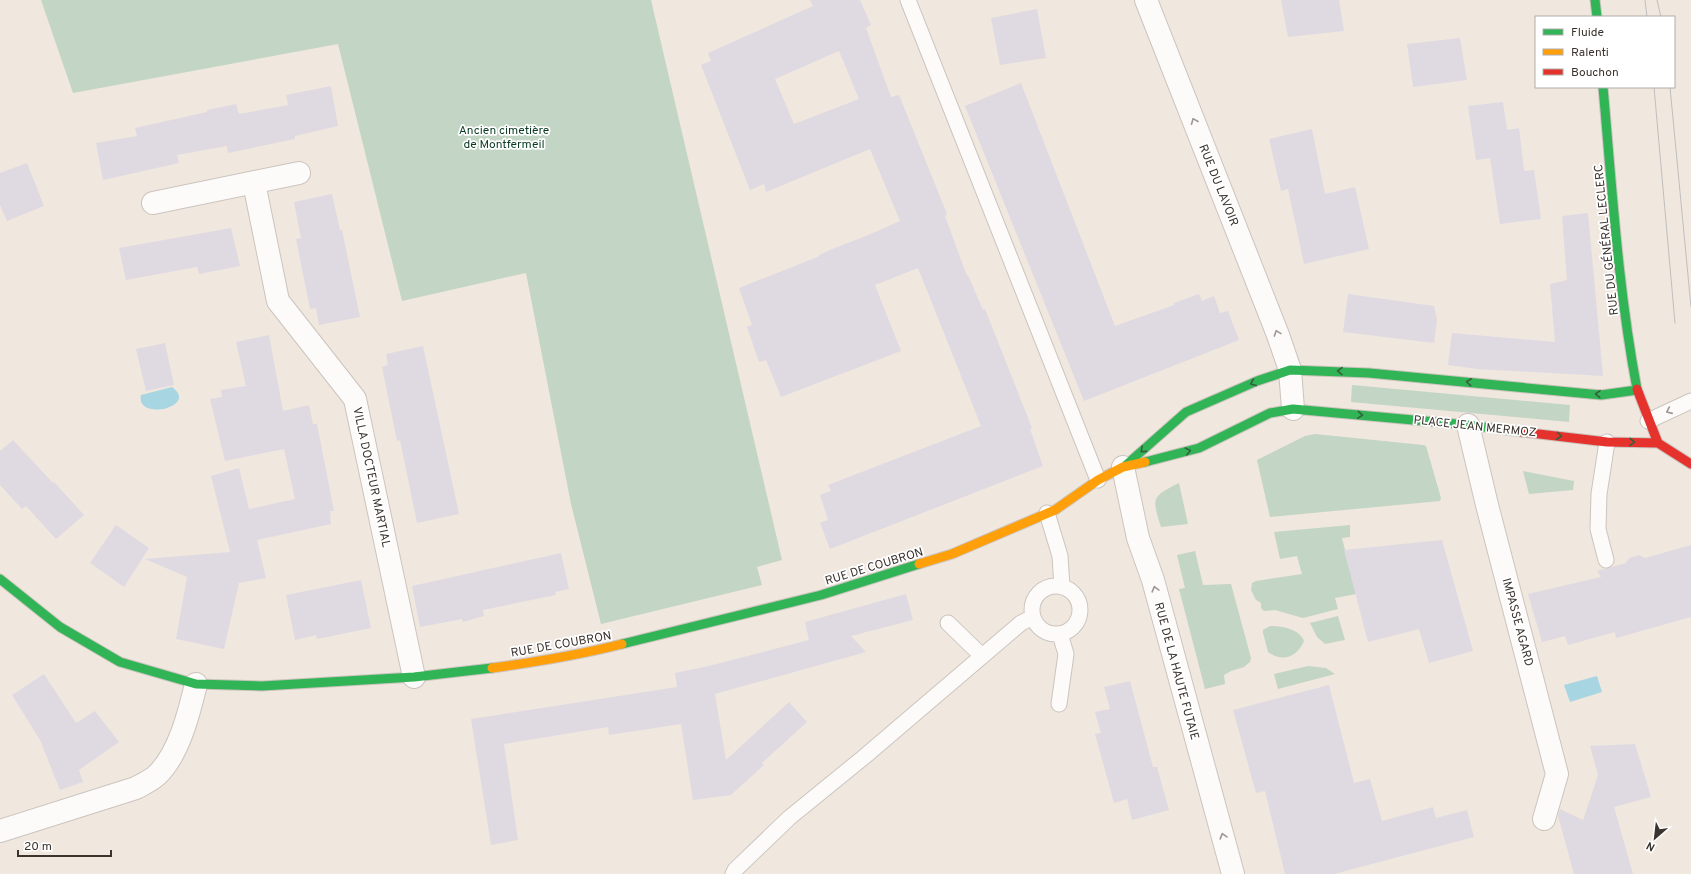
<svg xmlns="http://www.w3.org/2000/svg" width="1691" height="874" viewBox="0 0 1691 874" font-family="Overpass,sans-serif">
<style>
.green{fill:#c3d5c4}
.water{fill:#a7d6e2}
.building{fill:#dfdae1;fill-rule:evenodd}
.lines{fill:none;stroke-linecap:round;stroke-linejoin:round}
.lane-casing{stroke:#cbc4be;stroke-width:17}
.street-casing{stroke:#cbc4be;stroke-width:24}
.fast-casing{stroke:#cbc4be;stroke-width:11}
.slow-casing{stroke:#cbc4be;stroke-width:11}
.jam-casing{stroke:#cbc4be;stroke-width:11}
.lane{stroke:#fdfbfa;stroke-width:15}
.street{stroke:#fdfbfa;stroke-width:22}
.fast{stroke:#30b455;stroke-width:9}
.slow{stroke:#ff9f0a;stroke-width:9}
.jam{stroke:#e5322d;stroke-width:9}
.tram{stroke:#c1bfbd;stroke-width:1}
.oneway{stroke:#9c9794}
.oneway2{stroke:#36603c}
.labels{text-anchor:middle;stroke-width:3.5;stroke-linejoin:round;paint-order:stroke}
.park-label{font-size:12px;fill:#0b3a23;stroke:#fff}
.street-label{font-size:12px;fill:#3a332e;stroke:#fff}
</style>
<rect width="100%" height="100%" fill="#f0e7df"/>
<path class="green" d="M 41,0 L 651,0 L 782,560 L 757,567 L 762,585 L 601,624 L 571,504 L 526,273 L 402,301 L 338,44 L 73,93 Z
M 1352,385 L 1570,405 L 1569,422 L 1351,402 Z
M 1315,434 L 1423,445 L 1426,446 L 1441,498 L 1440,501 L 1270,517 L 1257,460 L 1305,436 Z
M 1523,471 L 1574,481 L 1573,490 L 1529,494 Z
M 1179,483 L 1188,524 L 1161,527 C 1152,498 1151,497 1179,483 Z
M 1350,525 L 1350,537 L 1342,538 L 1356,594 L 1335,598 L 1338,609 L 1303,618 L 1275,610 L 1264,611 L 1261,608 L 1261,603 L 1256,600 L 1251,590 L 1252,583 L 1256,581 L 1302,574 L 1297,556 L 1280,559 L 1274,532 Z
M 1195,551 L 1203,585 L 1231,584 L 1251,658 L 1250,662 L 1244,667 L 1231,671 L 1224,675 L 1225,684 L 1205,689 L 1179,589 L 1185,588 L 1177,555 Z
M 1338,616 L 1345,640 L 1325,644 L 1317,637 L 1310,623 Z
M 1270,626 C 1282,626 1300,629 1304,641 C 1297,657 1283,663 1268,652 L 1263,633 L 1263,630 Z
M 1308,666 L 1326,668 L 1335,674 L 1278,689 L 1274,674 Z"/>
<path class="water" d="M 172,387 C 200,407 135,422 141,395 Z
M 1597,676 L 1602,692 L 1570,702 L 1564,685 Z"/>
<path class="building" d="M 810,0 L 860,0 L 871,25 L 866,28 L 891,97 L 899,95 L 947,214 L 945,216 L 967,276 L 968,275 L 983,310 L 985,309 L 1032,428 L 1030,429 L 1043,466 L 830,549 L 820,523 L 828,520 L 820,495 L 831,491 L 828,485 L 981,426 L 918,268 L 875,285 L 901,351 L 781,397 L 766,360 L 759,362 L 747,327 L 752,325 L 739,288 L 820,256 L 819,255 L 832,249 L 866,236 L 900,221 L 870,149 L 766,192 L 764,184 L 750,190 L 701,65 L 711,61 L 708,53 L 813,6 ZM 839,51 L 859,99 L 794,124 L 775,79 Z
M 1281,0 L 1339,0 L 1344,31 L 1288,37 Z
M 1037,9 L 1046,58 L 1000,65 L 991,18 Z
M 1460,38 L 1467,80 L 1413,87 L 1407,44 Z
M 1021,83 L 1115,326 L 1174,305 L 1174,303 L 1199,294 L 1202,301 L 1214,296 L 1220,313 L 1228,311 L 1239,340 L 1084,401 L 965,106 Z
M 331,86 L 338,126 L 295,136 L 295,139 L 228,153 L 227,146 L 177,155 L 179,163 L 103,180 L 96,143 L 137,136 L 135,128 L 207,112 L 207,110 L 236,104 L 239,114 L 288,105 L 286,95 Z
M 1503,102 L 1507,130 L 1519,128 L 1524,171 L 1534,170 L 1541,219 L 1500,224 L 1490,158 L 1476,160 L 1468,106 Z
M 1312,129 L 1325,194 L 1355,187 L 1369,249 L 1304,264 L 1288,189 L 1281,191 L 1269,139 Z
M 27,163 L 44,206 L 7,221 L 0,205 L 0,173 Z
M 332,194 L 340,230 L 342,230 L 360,317 L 319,325 L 316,308 L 310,309 L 296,239 L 301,238 L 294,202 Z
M 1588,213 L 1603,376 L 1477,369 L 1448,365 L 1452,333 L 1555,342 L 1550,284 L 1567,280 L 1562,216 Z
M 231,228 L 240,266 L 199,274 L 197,267 L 126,280 L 119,248 Z
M 1348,294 L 1434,306 L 1437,320 L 1434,343 L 1343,332 Z
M 269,335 L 283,411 L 309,405 L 313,424 L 317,424 L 334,511 L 330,511 L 331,524 L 257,540 L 266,578 L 239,583 L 224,649 L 176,639 L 187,577 L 145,559 L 230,552 L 211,476 L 239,468 L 249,509 L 295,499 L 284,449 L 225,461 L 210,399 L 222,397 L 221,390 L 246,386 L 236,342 Z
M 165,343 L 174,385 L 146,391 L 136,349 Z
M 423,346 L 459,514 L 417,523 L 400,440 L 397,441 L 382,367 L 388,365 L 386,354 Z
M 13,440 L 53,483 L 54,482 L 84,515 L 56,539 L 26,506 L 22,509 L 0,485 L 0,451 Z
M 116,525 L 149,548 L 124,587 L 90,563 Z
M 1442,540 L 1473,651 L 1429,663 L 1419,629 L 1368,642 L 1344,550 Z
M 1691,545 L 1691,617 L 1616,638 L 1615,632 L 1568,645 L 1565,636 L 1542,642 L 1528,594 L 1601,577 L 1597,571 L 1626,563 L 1629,558 L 1639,555 L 1645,558 Z
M 561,553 L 569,589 L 555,592 L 556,595 L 483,610 L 484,616 L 463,622 L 462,619 L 420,627 L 412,586 Z
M 361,580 L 371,628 L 317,639 L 316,635 L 295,640 L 286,595 Z
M 906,594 L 913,620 L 851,636 L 866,652 L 715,694 L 726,760 L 789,702 L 807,722 L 762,763 L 764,765 L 731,795 L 693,800 L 681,724 L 609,735 L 608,727 L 504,744 L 518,840 L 491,845 L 471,719 L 677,687 L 675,673 L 709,666 L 809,640 L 805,622 Z
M 44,674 L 76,723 L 95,711 L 119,742 L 79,770 L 83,782 L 60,790 L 40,740 L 12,695 Z
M 1130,681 L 1153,767 L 1157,767 L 1169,810 L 1132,820 L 1127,799 L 1114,803 L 1095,734 L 1101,733 L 1095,712 L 1110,709 L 1104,687 Z
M 1329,685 L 1354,783 L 1370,779 L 1382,821 L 1433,807 L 1436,818 L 1467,810 L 1474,837 L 1334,874 L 1285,874 L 1265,791 L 1256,793 L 1233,710 Z
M 1635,744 L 1651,797 L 1614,807 L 1633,874 L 1574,874 L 1558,816 L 1560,809 L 1583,820 L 1598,775 L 1590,746 Z"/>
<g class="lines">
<defs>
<path id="lane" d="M 908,0 L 1098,480
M 1648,421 L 1691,401
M 1047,513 L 1060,556 L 1062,587
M 1606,560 L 1598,529 L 1599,494 L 1607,442
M1032 610a24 24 0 1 1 48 0a24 24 0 1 1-48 0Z
M 948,623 L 982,656
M 1059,704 L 1066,654 L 1060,634
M 733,874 L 735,870 L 789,818 L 864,757 L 1021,623 L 1033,617"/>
<path id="street" d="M 1146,0 L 1278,335 L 1290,370 L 1293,409
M 254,183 L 278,301 L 355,399 L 414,677
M 153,203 L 299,173
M 1468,425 L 1487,505 L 1557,774 L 1544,819
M 1123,467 L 1138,538 L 1153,580 L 1233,874
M 0,831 L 136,788 C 143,784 152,780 157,775 C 179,754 189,713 196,684"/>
<path id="fast" d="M 1595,0 L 1597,17
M 1603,87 C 1612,187 1618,289 1637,389
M 1145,462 L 1199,448 L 1270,413 L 1293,409 L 1468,425 L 1522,432
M 1126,465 L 1186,412 L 1257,381 L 1290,370 L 1369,373 L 1601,395 L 1637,390
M 0,579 L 60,627 L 120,662 L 196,684 L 262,686 L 414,677 L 492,668
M 622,644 L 821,595 L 919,564"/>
<path id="slow" d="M 919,564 L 952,554 L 1055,510 L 1098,480 L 1123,467 L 1145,462
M 492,668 C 536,662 579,655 622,644"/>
<path id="jam" d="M 1637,389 L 1658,443 L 1691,464
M 1522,432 L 1607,442 L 1658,443"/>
</defs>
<use href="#lane" class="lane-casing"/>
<use href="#street" class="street-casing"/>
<use href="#fast" class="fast-casing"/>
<use href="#slow" class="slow-casing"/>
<use href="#jam" class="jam-casing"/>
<use href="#lane" class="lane"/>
<use href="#street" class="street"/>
<use href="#fast" class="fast"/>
<use href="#slow" class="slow"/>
<use href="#jam" class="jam"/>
<path class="tram" d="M 1645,0 L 1647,17
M 1657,0 L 1661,17
M 1654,87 L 1675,323
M 1670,87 L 1691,307"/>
</g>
<defs><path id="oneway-chevron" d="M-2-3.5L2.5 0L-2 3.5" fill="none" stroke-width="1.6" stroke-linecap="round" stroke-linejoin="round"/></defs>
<g class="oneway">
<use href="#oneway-chevron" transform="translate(1194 121) rotate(-112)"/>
<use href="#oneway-chevron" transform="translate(1277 333) rotate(-110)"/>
<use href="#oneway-chevron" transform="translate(1669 411) rotate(156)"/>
<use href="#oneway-chevron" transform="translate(1155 589) rotate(-105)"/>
<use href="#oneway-chevron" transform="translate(1223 836) rotate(-106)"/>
</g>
<g class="oneway2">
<use href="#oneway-chevron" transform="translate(1340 371) rotate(-179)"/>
<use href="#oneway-chevron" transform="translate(1469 382) rotate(-174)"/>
<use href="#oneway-chevron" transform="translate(1253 383) rotate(157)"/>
<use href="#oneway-chevron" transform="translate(1598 394) rotate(-178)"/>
<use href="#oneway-chevron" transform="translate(1360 415) rotate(4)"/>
<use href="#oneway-chevron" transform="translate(1559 436) rotate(7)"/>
<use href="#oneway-chevron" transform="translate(1632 442) rotate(1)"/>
<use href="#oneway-chevron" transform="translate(1143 450) rotate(139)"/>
<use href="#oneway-chevron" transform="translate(1188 451) rotate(-14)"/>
</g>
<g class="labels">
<g class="park-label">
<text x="504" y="134">Ancien cimetière<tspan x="504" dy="14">de Montfermeil</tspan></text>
</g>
<g class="street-label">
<text transform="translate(1219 185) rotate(68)" y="4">RUE DU LAVOIR</text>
<text transform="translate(1606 240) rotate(-96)" y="4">RUE DU GÉNÉRAL LECLERC</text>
<text transform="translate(1475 426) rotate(6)" y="4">PLACE JEAN MERMOZ</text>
<text transform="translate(372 477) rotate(78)" y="4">VILLA DOCTEUR MARTIAL</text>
<text transform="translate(874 566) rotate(-17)" y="4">RUE DE COUBRON</text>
<text transform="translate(1518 622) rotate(75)" y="4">IMPASSE AGARD</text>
<text transform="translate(561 644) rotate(-10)" y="4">RUE DE COUBRON</text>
<text transform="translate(1177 671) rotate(75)" y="4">RUE DE LA HAUTE FUTAIE</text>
</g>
</g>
<rect x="1535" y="16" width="140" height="72" fill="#ffffff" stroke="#b0adab"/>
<rect x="1543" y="29" width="20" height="6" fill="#30b455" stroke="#b0adab"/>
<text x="1571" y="36" font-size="12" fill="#3a332e">Fluide</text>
<rect x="1543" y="49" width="20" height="6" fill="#ff9f0a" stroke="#b0adab"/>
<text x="1571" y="56" font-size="12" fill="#3a332e">Ralenti</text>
<rect x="1543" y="69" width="20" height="6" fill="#e5322d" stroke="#b0adab"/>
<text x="1571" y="76" font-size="12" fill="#3a332e">Bouchon</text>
<g transform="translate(1655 838) rotate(208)" stroke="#ffffff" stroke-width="3" paint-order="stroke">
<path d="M0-3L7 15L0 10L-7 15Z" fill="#3a332e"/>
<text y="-6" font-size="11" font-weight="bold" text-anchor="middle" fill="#3a332e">N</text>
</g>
<path d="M18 850v6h93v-6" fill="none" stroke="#3a332e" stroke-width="2"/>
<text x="24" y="850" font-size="12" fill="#3a332e" stroke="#ffffff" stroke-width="3" paint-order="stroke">20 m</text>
</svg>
